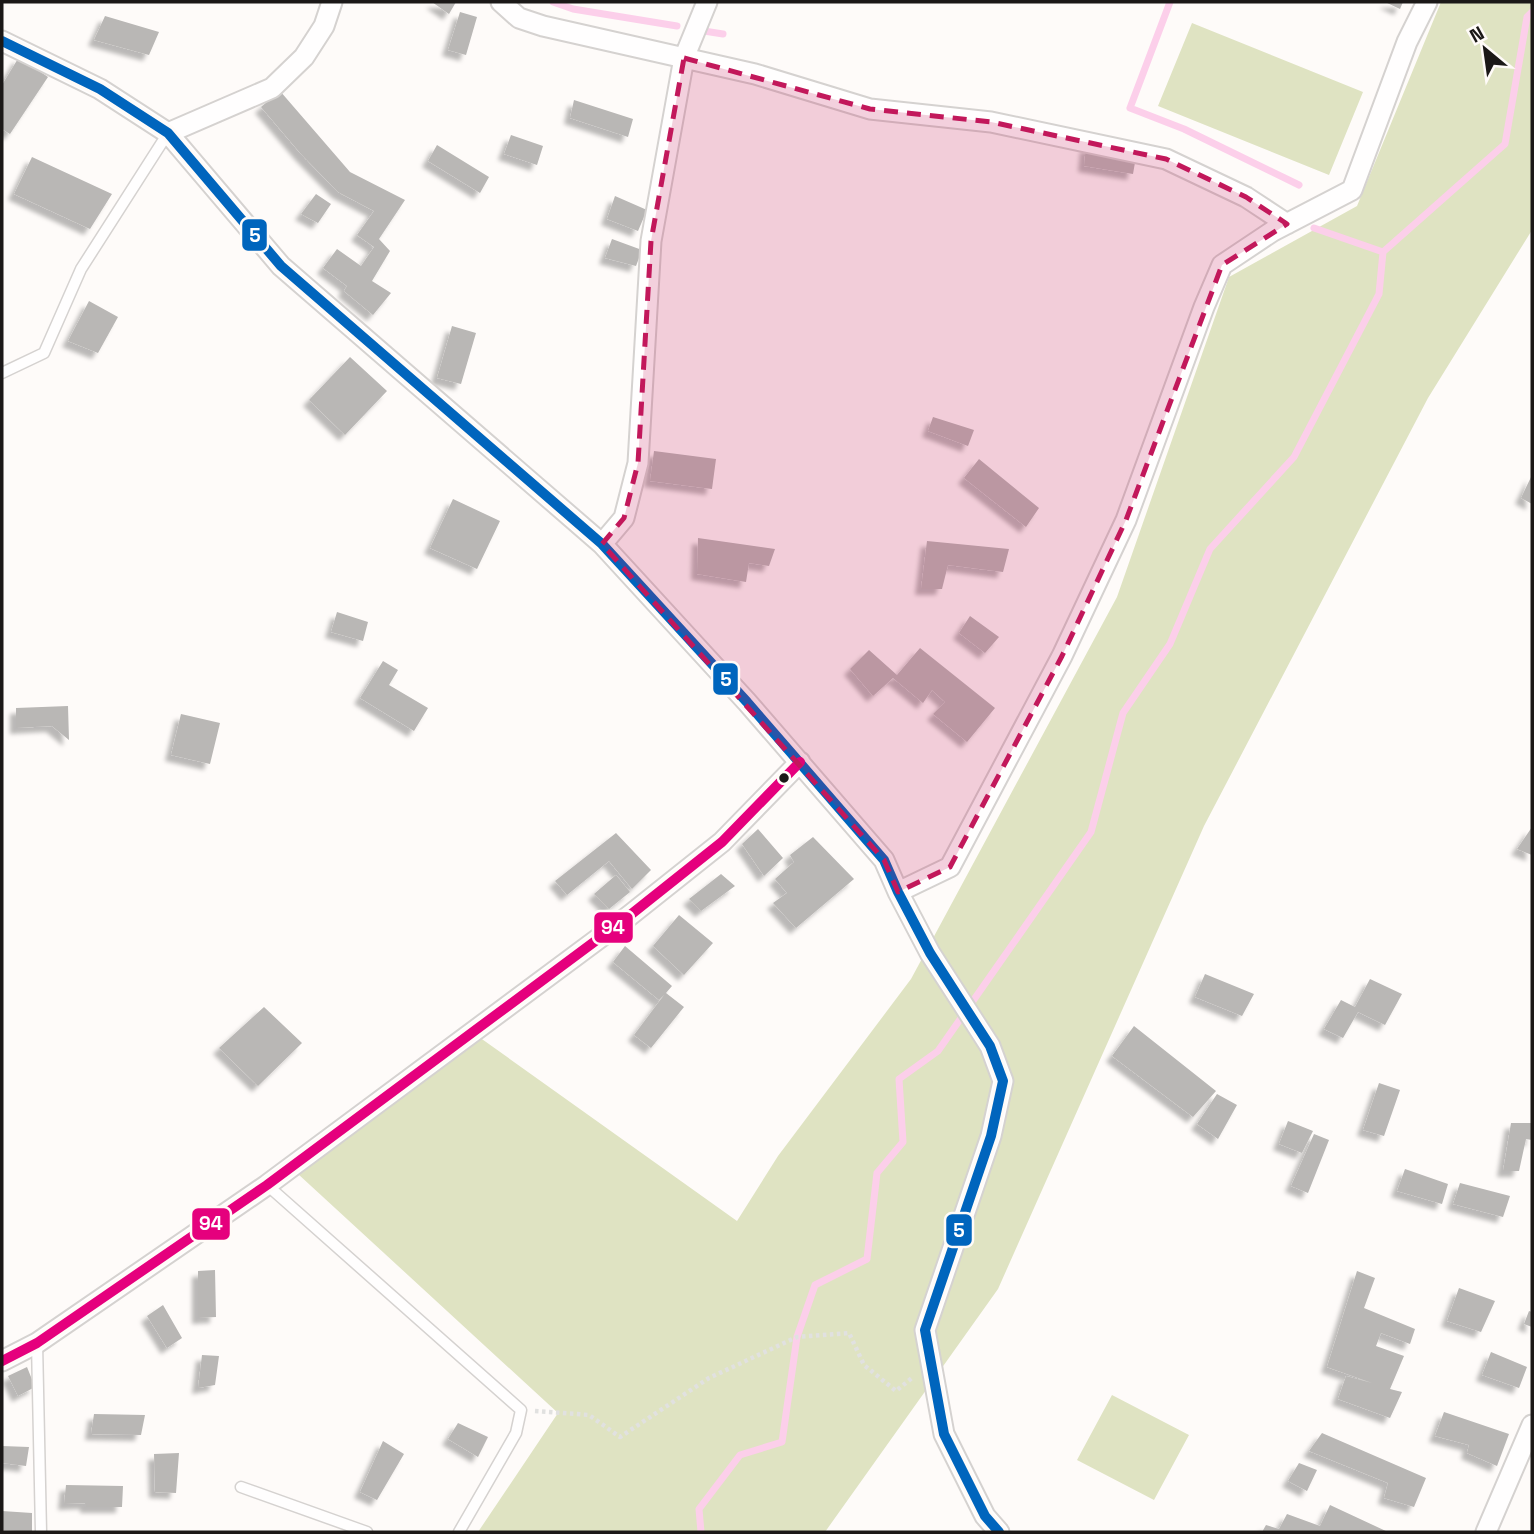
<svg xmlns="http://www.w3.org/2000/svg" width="1534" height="1534" viewBox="0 0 1534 1534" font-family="'Space Grotesk',sans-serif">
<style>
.green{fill:#dfe3c2}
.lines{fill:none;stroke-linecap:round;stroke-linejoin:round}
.stream{stroke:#fccfea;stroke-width:7}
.building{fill:#b9b7b5;filter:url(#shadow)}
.lane-casing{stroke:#d5d2d0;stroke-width:13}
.street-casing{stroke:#d5d2d0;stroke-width:23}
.path{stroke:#e1e1e0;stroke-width:4.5;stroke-dasharray:3.5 3.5;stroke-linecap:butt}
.lane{stroke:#fffefe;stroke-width:10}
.street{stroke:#fffefe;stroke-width:19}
.bus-1-casing{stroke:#fffbf8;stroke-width:16}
.bus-2-casing{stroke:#fffbf8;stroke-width:16}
.bus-1{stroke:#0065bd;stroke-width:10}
.bus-2{stroke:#e5007d;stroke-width:10}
.marked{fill:#c2185b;fill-opacity:0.2;stroke:#c2185b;stroke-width:5;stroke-dasharray:14 9;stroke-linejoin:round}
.bus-dot{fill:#1b1817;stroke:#fffbf8;stroke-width:2.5}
.line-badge{stroke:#fffbf8;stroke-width:2.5}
.badge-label{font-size:19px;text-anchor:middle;font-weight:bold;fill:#fff}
</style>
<defs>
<filter id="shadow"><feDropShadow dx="-6" dy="6" stdDeviation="2" flood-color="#0004"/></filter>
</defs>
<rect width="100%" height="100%" fill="#fefbf9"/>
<path class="green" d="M 1441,2 L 1532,2 L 1532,230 L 1428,398 L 1204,826 L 998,1289 L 825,1532 L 478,1532 L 558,1413 L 298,1174 L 479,1037 L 737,1221 L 778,1156 L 911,979 L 1117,597 L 1229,277 L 1357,206 Z
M 1192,23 L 1363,92 L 1329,175 L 1158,106 Z
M 1112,1395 L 1189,1435 L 1154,1500 L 1077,1460 Z"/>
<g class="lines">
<path class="stream" d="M 553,2 L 573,9 L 677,26
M 1170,2 L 1130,108 L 1184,129 L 1299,185
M 704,31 L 723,34
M 1314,228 L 1383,252
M 701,1532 L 699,1509 L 740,1455 L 782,1442 L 797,1337 L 815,1285 L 867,1259 L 877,1173 L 903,1142 L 899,1079 L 938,1051 L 1091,832 L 1123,713 L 1170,644 L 1210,549 L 1294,457 L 1379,294 L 1383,252 L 1505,144 L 1527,17 L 1532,12"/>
</g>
<path class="building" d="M 432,2 L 456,2 L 449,14 Z
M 1385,2 L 1403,2 L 1400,9 Z
M 460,12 L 477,17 L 466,55 L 448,50 Z
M 105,16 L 159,32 L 149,55 L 94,40 Z
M 19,57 L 48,77 L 10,134 L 2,129 L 2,85 Z
M 280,91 L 350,172 L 405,200 L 379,239 L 390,251 L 372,281 L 391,293 L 373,315 L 344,291 L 347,286 L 323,268 L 337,249 L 361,266 L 374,247 L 357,235 L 374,211 L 338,192 L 301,154 L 261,107 Z
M 574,100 L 633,119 L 628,137 L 570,118 Z
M 511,135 L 543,146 L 537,165 L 504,154 Z
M 437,145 L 489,177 L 480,193 L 428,161 Z
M 1086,146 L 1137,151 L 1133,174 L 1084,166 Z
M 32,157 L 112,194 L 90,229 L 14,194 Z
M 316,194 L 331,204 L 318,223 L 301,214 Z
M 615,196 L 647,210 L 638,231 L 607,219 Z
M 612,239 L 642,250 L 636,266 L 605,258 Z
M 89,301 L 118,317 L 98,353 L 68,341 Z
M 452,326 L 476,333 L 461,384 L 437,378 Z
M 350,357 L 387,391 L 345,435 L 309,400 Z
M 933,417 L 974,430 L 968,446 L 928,431 Z
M 654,451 L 716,459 L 712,489 L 650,481 Z
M 979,459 L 1039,508 L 1026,527 L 964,478 Z
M 1532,475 L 1532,504 L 1521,498 Z
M 453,499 L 500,521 L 477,569 L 430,548 Z
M 698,538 L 775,549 L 769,566 L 749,563 L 746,582 L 697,574 Z
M 927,541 L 1009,549 L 1003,572 L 948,565 L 942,589 L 921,589 Z
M 337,612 L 368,622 L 363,641 L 331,632 Z
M 970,616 L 999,637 L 985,653 L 959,633 Z
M 920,648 L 995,708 L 967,742 L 933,714 L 945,702 L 932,690 L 923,703 L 893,678 L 873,696 L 850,669 L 869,650 L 897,675 Z
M 383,661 L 398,670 L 389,685 L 428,708 L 414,731 L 360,698 Z
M 68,706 L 69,740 L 52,726 L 16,728 L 16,708 Z
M 181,714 L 220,723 L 210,764 L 171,755 Z
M 1532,827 L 1532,855 L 1517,849 Z
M 758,829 L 783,858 L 764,876 L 742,844 Z
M 616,833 L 651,870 L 632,889 L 609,861 L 567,895 L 555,881 Z
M 813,837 L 854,879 L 796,928 L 773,903 L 787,893 L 775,879 L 794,862 L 790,855 Z
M 721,874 L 735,886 L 701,911 L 689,899 Z
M 616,875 L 630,892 L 609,909 L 594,894 Z
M 679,915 L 713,943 L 684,975 L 653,946 Z
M 625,946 L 672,986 L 666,993 L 684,1007 L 651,1048 L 634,1035 L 664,995 L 659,1000 L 613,962 Z
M 1205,974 L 1254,994 L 1242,1016 L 1195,997 Z
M 1370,979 L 1402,994 L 1385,1025 L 1358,1012 L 1343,1038 L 1324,1029 L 1341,1000 L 1355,1007 Z
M 264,1007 L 302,1043 L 258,1086 L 219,1048 Z
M 1134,1026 L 1216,1091 L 1193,1117 L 1112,1056 Z
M 1379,1083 L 1400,1090 L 1384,1136 L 1363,1130 Z
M 1217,1094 L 1237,1105 L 1218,1139 L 1197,1124 Z
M 1288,1121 L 1313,1131 L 1302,1153 L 1279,1144 Z
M 1511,1123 L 1532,1123 L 1532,1140 L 1526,1139 L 1519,1171 L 1503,1171 Z
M 1314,1134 L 1329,1140 L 1308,1193 L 1291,1186 Z
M 1405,1169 L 1448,1184 L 1442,1204 L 1397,1191 Z
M 1460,1183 L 1510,1196 L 1503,1217 L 1453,1204 Z
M 215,1270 L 216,1317 L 198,1318 L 198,1271 Z
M 1357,1271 L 1375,1278 L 1364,1308 L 1415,1329 L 1410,1344 L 1381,1333 L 1376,1346 L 1404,1356 L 1390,1389 L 1402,1392 L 1390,1418 L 1338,1399 L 1346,1376 L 1372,1383 L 1327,1367 Z
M 1459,1288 L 1495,1301 L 1481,1332 L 1447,1321 Z
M 163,1305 L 182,1338 L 167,1348 L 147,1316 Z
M 1529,1311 L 1532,1312 L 1532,1327 L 1524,1324 Z
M 1491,1352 L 1527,1367 L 1519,1388 L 1482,1375 Z
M 202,1355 L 219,1356 L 215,1385 L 198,1388 Z
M 27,1367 L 35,1387 L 18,1396 L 8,1376 Z
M 1444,1412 L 1509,1434 L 1497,1466 L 1467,1453 L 1469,1445 L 1435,1436 Z
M 94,1414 L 145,1415 L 141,1435 L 91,1434 Z
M 458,1423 L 488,1437 L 478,1457 L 448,1439 Z
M 1322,1433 L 1426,1478 L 1414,1507 L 1384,1498 L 1388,1483 L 1309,1451 Z
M 383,1441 L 404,1454 L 377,1500 L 360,1492 Z
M 2,1446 L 29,1447 L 26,1466 L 2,1463 Z
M 179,1453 L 176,1493 L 155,1492 L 154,1454 Z
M 1299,1463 L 1317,1470 L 1307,1491 L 1288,1481 Z
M 66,1485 L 123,1486 L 122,1507 L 86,1507 L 86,1503 L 64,1504 Z
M 1330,1505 L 1388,1532 L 1262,1532 L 1266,1525 L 1279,1529 L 1287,1514 L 1320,1526 Z
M 2,1511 L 32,1513 L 32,1532 L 2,1530 Z"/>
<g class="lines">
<defs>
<path id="lane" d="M 2,373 L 44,353 L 81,269 L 168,133
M 267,1185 L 521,1410 L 516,1433 L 459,1532
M 37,1343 L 41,1532
M 241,1487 L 367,1532"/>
<path id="street" d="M 501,2 L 519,18 L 543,26 L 755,74 L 870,109 L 991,122 L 1166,159 L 1246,197 L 1287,224
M 2,41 L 100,89 L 168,133 L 281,266 L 602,544 L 747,702 L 884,860 L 898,892 L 930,953 L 990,1046 L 1003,1081 L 991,1136 L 925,1330 L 944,1434 L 985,1516 L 999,1532
M 168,133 L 272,88 L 304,57 L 324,26 L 332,2
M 602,544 L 624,518 L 638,463 L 651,241 L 684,58 L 707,2
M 898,892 L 950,867 L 1062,656 L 1126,520 L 1204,307 L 1222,265 L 1273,231 L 1352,190 L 1407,42 L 1427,2
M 2,1361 L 37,1343 L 267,1185 L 629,916 L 722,842 L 800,762
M 1486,1532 L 1532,1425"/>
</defs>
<use href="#lane" class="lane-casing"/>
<use href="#street" class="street-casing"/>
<path class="path" d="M 535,1411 L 589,1415 L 620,1437 L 709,1378 L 797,1337 L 849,1333 L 864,1365 L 896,1391 L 913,1377"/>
<use href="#lane" class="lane"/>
<use href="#street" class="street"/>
<defs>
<path id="bus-1" d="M 2,41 L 100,89 L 168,133 L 281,266 L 602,544 L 747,702 L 884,860 L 898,892 L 930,953 L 990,1046 L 1003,1081 L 991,1136 L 925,1330 L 944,1434 L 985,1516 L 999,1532"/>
<path id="bus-2" d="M 2,1361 L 37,1343 L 267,1185 L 629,916 L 722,842 L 800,762"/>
</defs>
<use href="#bus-1" class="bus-1-casing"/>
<use href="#bus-2" class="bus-2-casing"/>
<use href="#bus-1" class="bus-1"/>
<use href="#bus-2" class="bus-2"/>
</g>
<path class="marked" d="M 684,58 L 870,109 L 991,122 L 1166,159 L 1246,197 L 1287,224 L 1222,265 L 1126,520 L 1062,656 L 950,867 L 898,892 L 884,860 L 602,544 L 624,518 L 638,463 L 651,241 Z"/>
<circle class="bus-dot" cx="784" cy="778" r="6"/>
<g class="line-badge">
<rect x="241" y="218" width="27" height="34" rx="7" fill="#0065bd"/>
<rect x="712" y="662" width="27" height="34" rx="7" fill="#0065bd"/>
<rect x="593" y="911" width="41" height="33" rx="7" fill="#e5007d"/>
<rect x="191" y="1207" width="40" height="34" rx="7" fill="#e5007d"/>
<rect x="945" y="1213" width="28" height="34" rx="7" fill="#0065bd"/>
</g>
<g class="badge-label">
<text x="255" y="242">5</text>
<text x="726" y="686">5</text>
<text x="613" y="934">94</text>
<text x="211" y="1230">94</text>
<text x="959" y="1237">5</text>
</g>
<rect width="1534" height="1534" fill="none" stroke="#1b1817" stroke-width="7"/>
<g transform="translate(1485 49) rotate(331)" stroke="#fffbf8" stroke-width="5" paint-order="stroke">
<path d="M0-5L12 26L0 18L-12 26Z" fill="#1b1817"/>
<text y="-10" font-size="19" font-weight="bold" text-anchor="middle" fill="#1b1817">N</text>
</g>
</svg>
